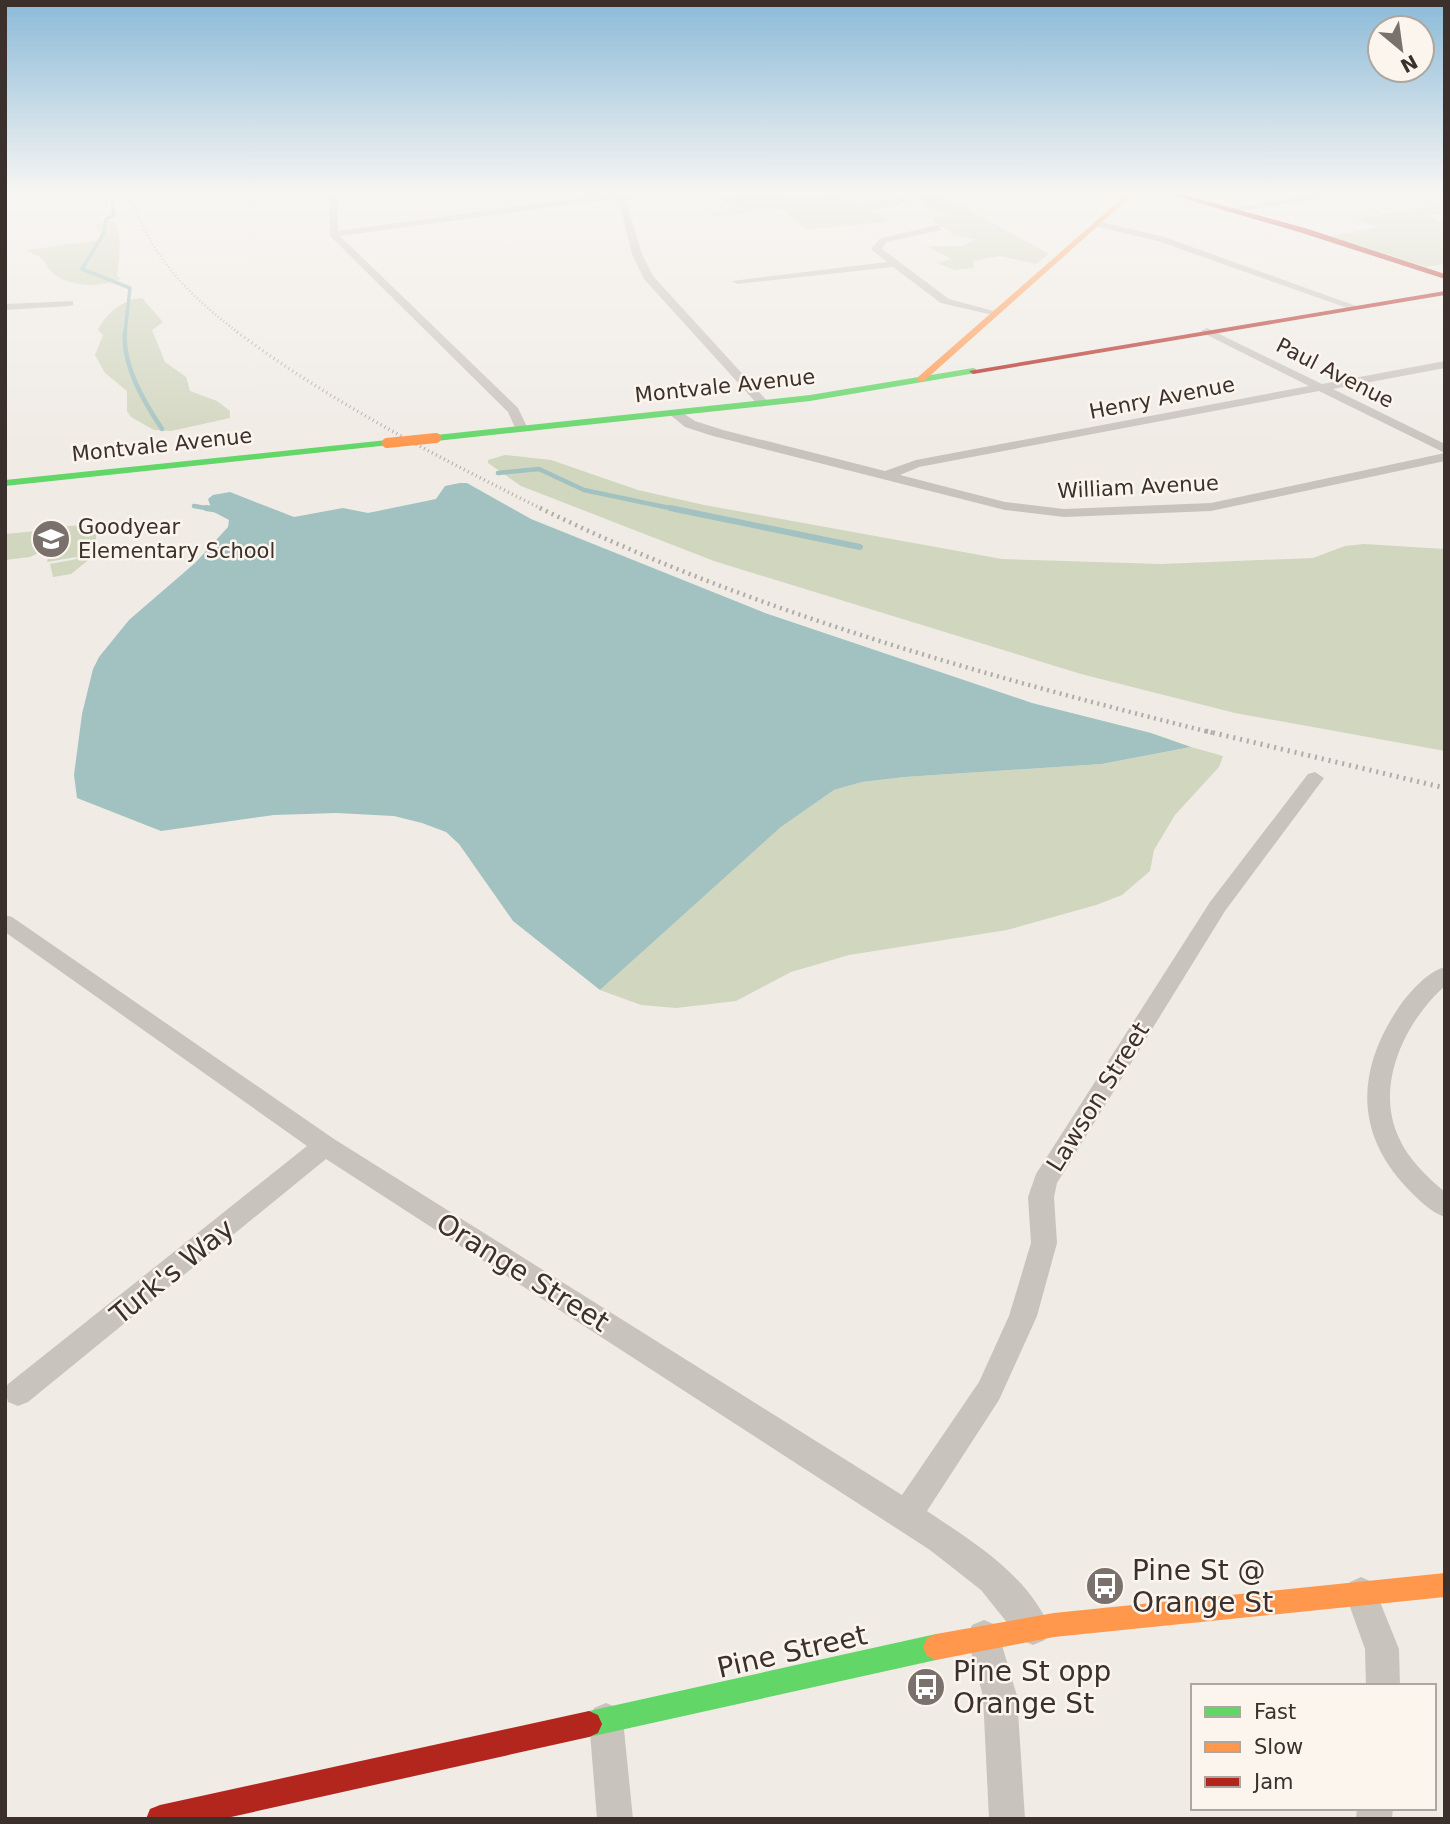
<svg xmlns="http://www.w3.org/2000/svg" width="1450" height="1824" viewBox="0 0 1450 1824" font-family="'DejaVu Sans',sans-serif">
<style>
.green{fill:#d1d6bf}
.water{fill:#a1c2c1}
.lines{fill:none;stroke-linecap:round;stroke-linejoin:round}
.stream-far2{stroke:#a1c2c1;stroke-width:3.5}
.stream-far1{stroke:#a1c2c1;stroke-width:4.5}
.stream{stroke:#a1c2c1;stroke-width:6}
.street{fill:#c9c3be;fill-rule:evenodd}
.fast{fill:#63d668;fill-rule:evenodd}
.slow{fill:#ff974d;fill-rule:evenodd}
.jam{fill:#b3261e;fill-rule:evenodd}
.rail-far3{stroke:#b1aca8;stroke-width:2.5;stroke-dasharray:1 2.5;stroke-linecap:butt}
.rail-far2{stroke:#b1aca8;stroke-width:3.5;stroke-dasharray:1 3.5;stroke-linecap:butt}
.rail-far1{stroke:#b1aca8;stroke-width:4.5;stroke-dasharray:2 4.5;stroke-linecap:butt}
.rail{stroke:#b1aca8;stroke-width:5;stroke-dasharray:2 5;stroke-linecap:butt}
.slow-bridge{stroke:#ff974d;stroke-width:10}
.labels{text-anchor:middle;stroke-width:5;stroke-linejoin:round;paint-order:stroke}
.far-street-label{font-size:21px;fill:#3b302b;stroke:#fbf5ee}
.far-poi-label{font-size:21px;fill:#3b302b;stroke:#fbf5ee;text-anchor:start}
.street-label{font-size:24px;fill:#3b302b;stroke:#fbf5ee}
.near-street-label{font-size:28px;fill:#3b302b;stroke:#fbf5ee}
.near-poi-label{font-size:28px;fill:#3b302b;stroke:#fbf5ee;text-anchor:start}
</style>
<rect width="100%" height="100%" fill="#f0ebe5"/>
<path class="green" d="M 754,193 L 811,196 L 834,194 L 854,204 L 902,197 L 911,203 L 867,210 L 892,221 L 805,230 C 799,224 792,215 784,211 C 763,200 732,224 706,214 L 741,206 L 717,198 Z
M 909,193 L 937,193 L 1049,254 L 1036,264 L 999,256 L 973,261 L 974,268 L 954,270 L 937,263 L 951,259 L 927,246 L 962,246 L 976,239 L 954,235 L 932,220 L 949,214 L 926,206 Z
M 1445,205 L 1445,213 L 1428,216 L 1445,223 L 1445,264 L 1426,267 L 1331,236 L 1380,227 L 1354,219 Z
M 113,220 C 124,240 119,255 117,276 L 121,279 C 100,287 75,288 55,275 C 49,271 46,263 41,258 C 38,255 30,253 26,250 L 101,240 L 104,236 L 95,225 Z
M 142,298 L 163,322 L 152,330 L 165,362 L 186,377 L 190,391 L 217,401 L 230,411 L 230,418 L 171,431 L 154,430 L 131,417 L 127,411 L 127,391 L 105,373 L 95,355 L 103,335 L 98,330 C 105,314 125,298 142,298 Z
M 505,455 L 551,460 L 638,490 L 704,505 L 1002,559 L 1161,564 L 1313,558 L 1345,546 L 1364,544 L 1445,549 L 1445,751 L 1235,713 L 1081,674 L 714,561 L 521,486 L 488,463 L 488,460 Z
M 96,524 L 96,554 L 71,574 L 53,577 L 50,564 L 77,559 L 76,557 L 47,562 L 57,527 Z
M 37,531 L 49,536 L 45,550 L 30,557 L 5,560 L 5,534 Z
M 1191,747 L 1223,756 L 1219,767 L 1175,815 L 1154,850 L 1150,871 L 1122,895 L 1096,905 L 1007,930 L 849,955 L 791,972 L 736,1001 L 676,1008 L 641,1005 L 600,990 L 781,827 L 834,790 L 862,782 L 905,777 L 1103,764 Z"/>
<path class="water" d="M 460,483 L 467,483 L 531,519 L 765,613 L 1032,703 L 1151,733 L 1191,747 L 1102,764 L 905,777 L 862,782 L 834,790 L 781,827 L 600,990 L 513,921 L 459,844 L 446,832 L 422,823 L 394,816 L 336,813 L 274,815 L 161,831 L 77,798 L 74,775 L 82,714 L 93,669 L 99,657 L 129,620 L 195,563 L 228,527 L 229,520 L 212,511 L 208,499 L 213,495 L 230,492 L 294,517 L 343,508 L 368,513 L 436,499 L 445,486 Z"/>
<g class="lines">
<path class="stream-far2" d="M 111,193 L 114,215 L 106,219 L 104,233 L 82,269 L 130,288 L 125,333"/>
<path class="stream-far1" d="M 125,332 C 122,365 144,402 162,429
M 498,473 L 539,469 L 584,490 L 679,510
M 194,506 L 217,510"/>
<path class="stream" d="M 206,508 L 219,510
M 670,508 L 860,547"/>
<path class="street" d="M 329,193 L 337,193 L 338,231 L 617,193 L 643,193 L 626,200 L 642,254 L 653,276 L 770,404 L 760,407 L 644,279 L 632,254 L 618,198 L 340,236 L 518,408 L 528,429 L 517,432 L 508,412 L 330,236 Z
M 1324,193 L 1349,193 L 1227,213 L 1222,210 Z
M 1097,221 L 1164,237 L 1359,307 L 1350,309 L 1158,241 L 1094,226 Z
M 938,225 L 941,230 L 887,242 L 882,249 L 949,299 L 997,312 L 997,316 L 941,303 L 893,267 L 737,284 L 732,281 L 887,262 L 871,249 L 881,238 Z
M 73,301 L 73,305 L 69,306 L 5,310 L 5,304 Z
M 1207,328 L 1322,384 L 1445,361 L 1445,368 L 1333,389 L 1445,444 L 1445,453 L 1319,391 L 919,467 L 900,475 L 1005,502 L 1064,509 L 1211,503 L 1445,453 L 1445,461 L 1211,511 L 1064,517 L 1005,510 L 713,436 L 685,427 L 668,413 L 678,410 L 695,421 L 723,430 L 885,471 L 916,460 L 1309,386 L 1203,333 L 1201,331 Z
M 1315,772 L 1324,778 L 1225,911 L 1057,1183 L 1054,1197 L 1057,1243 L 1037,1316 L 999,1400 L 927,1511 C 973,1542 1027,1574 1050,1628 L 1045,1640 L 1033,1645 L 1021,1640 L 981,1590 L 930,1550 L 326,1159 L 28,1402 L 18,1406 L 8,1402 L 5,1389 L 8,1384 L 307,1146 L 5,932 L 5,915 L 12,917 L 334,1139 L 902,1495 L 979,1382 L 1009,1316 L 1031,1243 L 1028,1197 L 1036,1174 L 1210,902 L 1308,774 Z
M 1445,967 L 1445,986 C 1405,1021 1374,1086 1399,1138 C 1408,1159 1427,1177 1445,1192 L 1445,1217 C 1430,1212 1418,1199 1407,1188 C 1353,1131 1357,1067 1401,1004 C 1412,990 1427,972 1445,967 Z
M 1361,1577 L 1372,1582 L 1399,1649 L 1400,1686 L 1366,1686 L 1365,1649 L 1345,1593 L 1350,1582 Z
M 984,1620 L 996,1625 L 1017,1696 L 1025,1819 L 989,1819 L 983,1696 L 967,1637 L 972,1625 Z
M 606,1703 L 618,1708 L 623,1720 L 633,1819 L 597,1819 L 589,1720 L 594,1708 Z
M 1357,1808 L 1393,1808 L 1392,1819 L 1356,1819 Z"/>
<path class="fast" d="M 973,368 L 976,369 L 976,373 L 810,401 L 436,441 L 431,438 L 436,435 L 810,395 Z
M 387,440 L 390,441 L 390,445 L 5,486 L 5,480 Z
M 936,1634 L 945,1638 L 949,1647 L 945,1656 L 936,1660 L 589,1737 L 580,1733 L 576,1724 L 580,1715 L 589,1711 Z"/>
<path class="slow" d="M 1128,193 L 1135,193 L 924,381 L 918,381 L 918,377 Z
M 1445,1573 L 1445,1597 L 1054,1637 L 936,1660 L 927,1656 L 923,1647 L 927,1638 L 936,1634 L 1054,1613 Z"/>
<path class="jam" d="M 1165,193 L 1177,193 L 1305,228 L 1445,274 L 1445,279 L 1299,232 Z
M 1445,291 L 1445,295 L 973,374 L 969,371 Z
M 589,1711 L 598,1715 L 602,1724 L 598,1733 L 589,1737 L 222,1819 L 146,1819 L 150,1809 L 160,1805 Z"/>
<path class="rail-far3" d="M 130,193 C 148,254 189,296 239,333"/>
<path class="rail-far2" d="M 237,332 C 332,403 438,457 544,510"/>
<path class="rail-far1" d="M 540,508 C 752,612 985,676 1213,733"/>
<path class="rail" d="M 1206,731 L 1445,788"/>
<path class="slow-bridge" d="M 387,443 L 436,438"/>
</g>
<linearGradient id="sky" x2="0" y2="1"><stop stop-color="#8bbad8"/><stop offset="0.43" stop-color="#f8f6f3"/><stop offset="1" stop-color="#f8f6f3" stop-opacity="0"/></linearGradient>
<rect width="1450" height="449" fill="url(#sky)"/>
<defs>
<symbol id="school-disc" viewBox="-11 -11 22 22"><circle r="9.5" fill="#7a716c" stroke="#fbf5ee"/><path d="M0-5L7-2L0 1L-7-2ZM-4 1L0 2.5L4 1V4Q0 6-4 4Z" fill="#fff"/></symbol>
<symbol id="bus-disc" viewBox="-11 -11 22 22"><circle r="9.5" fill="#7a716c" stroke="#fbf5ee"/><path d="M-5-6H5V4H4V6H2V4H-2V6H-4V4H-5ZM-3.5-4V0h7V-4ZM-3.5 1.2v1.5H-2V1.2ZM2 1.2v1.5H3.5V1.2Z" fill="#fff"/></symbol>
</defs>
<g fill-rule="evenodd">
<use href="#school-disc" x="29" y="517" width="44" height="44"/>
<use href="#bus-disc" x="1083" y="1564" width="44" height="44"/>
<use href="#bus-disc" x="904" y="1665" width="44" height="44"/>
</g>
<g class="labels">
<g class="far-street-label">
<text transform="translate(1335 373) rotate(27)" y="7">Paul Avenue</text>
<text transform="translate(725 386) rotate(-6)" y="7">Montvale Avenue</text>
<text transform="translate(1162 398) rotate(-11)" y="7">Henry Avenue</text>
<text transform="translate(162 445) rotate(-6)" y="7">Montvale Avenue</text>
<text transform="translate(1138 487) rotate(-3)" y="7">William Avenue</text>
</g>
<g class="far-poi-label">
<text x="78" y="534">Goodyear<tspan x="78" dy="24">Elementary School</tspan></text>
</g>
<g class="street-label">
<text transform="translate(1098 1097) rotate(-58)" y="8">Lawson Street</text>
</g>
<g class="near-street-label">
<text transform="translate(172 1271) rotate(-39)" y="10">Turk's Way</text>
<text transform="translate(523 1272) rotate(32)" y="10">Orange Street</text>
<text transform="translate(792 1651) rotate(-13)" y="10">Pine Street</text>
</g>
<g class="near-poi-label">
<text x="1132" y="1580">Pine St @<tspan x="1132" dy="32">Orange St</tspan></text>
<text x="953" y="1681">Pine St opp<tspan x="953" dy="32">Orange St</tspan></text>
</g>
</g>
<rect width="1450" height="1824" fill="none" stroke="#3b302b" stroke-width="14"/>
<rect x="1191" y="1684" width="245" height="126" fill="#fbf5ee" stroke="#aea6a0" stroke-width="2"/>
<rect x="1205" y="1707" width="35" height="10" fill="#63d668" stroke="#aea6a0" stroke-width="2"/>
<text x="1254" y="1719" font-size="21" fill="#3b302b">Fast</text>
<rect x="1205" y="1742" width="35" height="10" fill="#ff974d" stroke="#aea6a0" stroke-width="2"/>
<text x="1254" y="1754" font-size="21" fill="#3b302b">Slow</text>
<rect x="1205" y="1777" width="35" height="10" fill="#b3261e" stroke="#aea6a0" stroke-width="2"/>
<text x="1254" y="1789" font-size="21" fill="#3b302b">Jam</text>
<g transform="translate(1401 49) rotate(151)"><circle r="33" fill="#fbf5ee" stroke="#aea6a0" stroke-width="2"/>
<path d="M0-5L12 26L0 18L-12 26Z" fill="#7a716c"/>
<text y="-10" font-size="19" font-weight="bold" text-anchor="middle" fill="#3b302b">N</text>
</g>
</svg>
